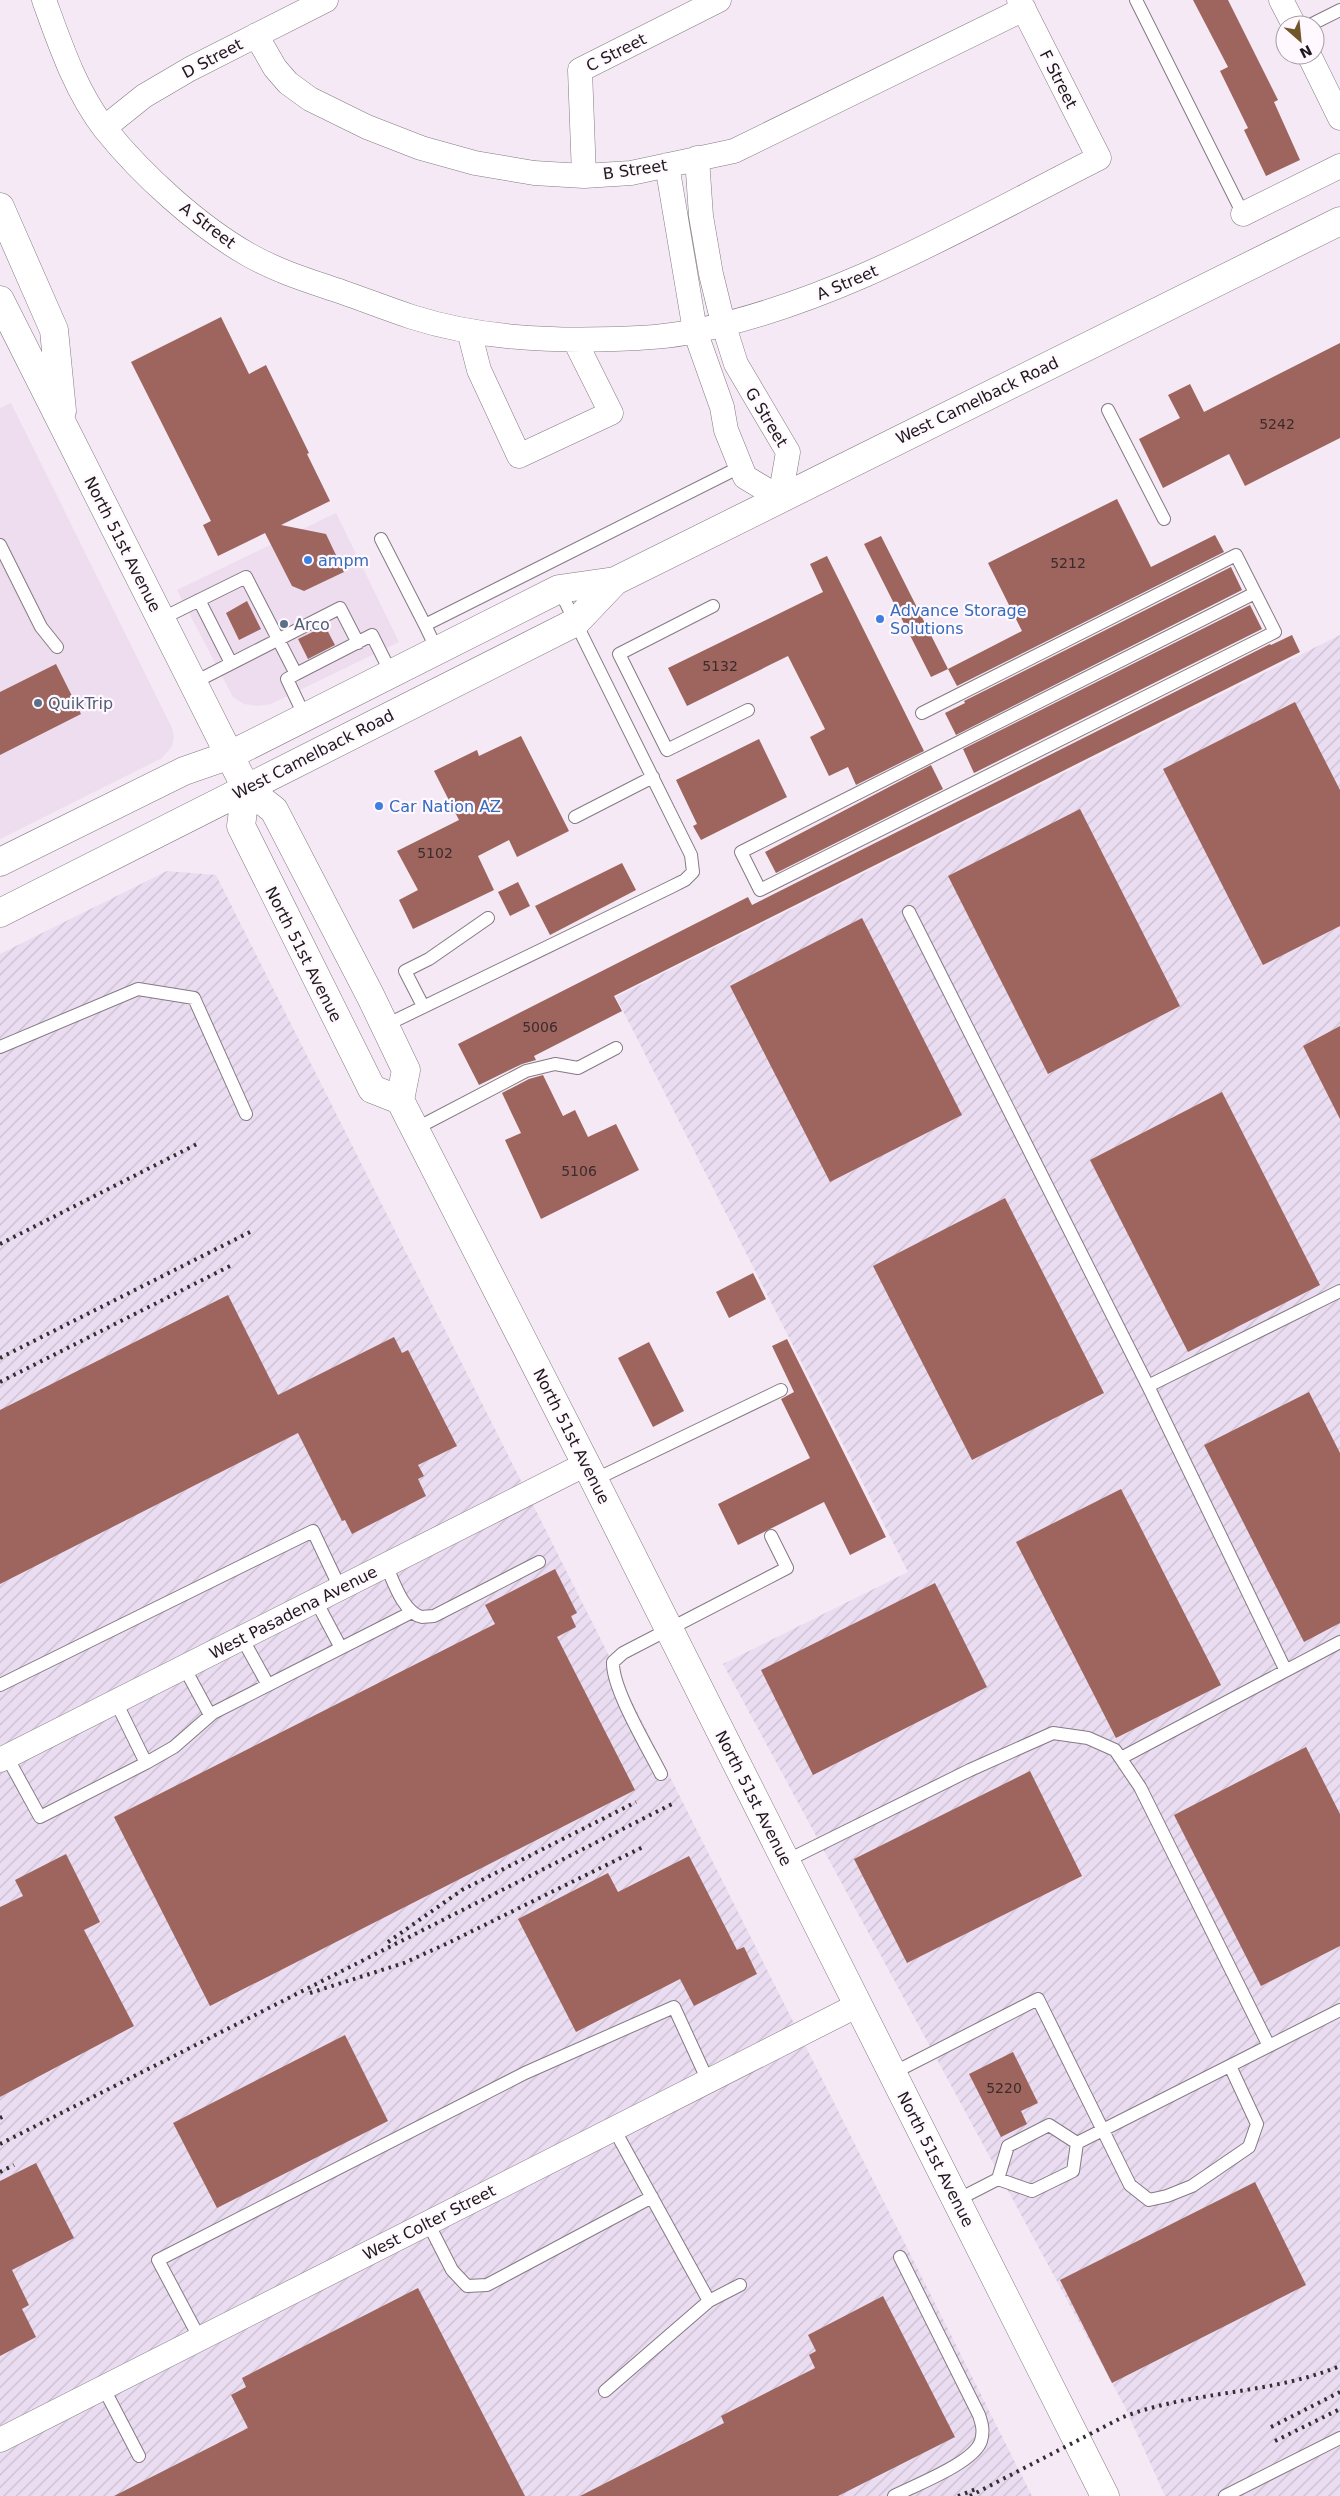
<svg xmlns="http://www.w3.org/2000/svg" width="1340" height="2496" viewBox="0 0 1340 2496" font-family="'DejaVu Sans',sans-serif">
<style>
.commercial{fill:#ede}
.industrial{fill:url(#industrial-furrows)}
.building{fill:#9d655d}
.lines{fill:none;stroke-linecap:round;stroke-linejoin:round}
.service-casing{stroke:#847a83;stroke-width:14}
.minor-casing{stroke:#847a83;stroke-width:25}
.primary-casing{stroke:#847a83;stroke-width:29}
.service{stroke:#fff;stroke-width:12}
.minor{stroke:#fff;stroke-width:24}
.primary{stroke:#fff;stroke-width:28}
.rail{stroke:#322e32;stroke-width:4;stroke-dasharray:2.5 5;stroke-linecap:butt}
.shop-dot{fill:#3f7fe0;stroke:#fff8fe;stroke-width:2}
.service-dot{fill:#5c6f8a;stroke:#fff8fe;stroke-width:2}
.labels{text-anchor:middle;stroke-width:4.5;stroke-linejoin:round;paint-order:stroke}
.number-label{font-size:14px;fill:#3c2b2c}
.street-label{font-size:16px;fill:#1c181c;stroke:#fff8fe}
.shop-label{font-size:16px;fill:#366cbe;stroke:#fff8fe;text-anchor:start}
.service-label{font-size:16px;fill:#4e5e75;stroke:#fff8fe;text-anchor:start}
</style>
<defs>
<pattern id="industrial-furrows" width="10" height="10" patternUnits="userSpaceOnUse" patternTransform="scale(1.25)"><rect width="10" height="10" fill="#ebddf1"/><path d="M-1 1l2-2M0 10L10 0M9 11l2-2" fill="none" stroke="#c9bdce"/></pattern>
</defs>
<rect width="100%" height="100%" fill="#f4e9f4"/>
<path class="commercial" d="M 11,403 L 172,728 L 174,737 L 172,746 L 162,758 L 0,839 L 0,408 Z
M 336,513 L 399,642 L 271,704 L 257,706 L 244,704 L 233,697 L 177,590 Z"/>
<path class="industrial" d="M 1340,635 L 1340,2496 L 1165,2496 L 1125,2407 L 723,1664 L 908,1572 L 616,997 Z
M 167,871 L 216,875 L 1032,2496 L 0,2496 L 0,954 Z"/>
<path class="building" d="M 1193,0 L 1228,0 L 1278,100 L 1274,102 L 1300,160 L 1266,176 L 1244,130 L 1248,128 L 1220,71 L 1228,67 Z
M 221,317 L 249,374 L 266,365 L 309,453 L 307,454 L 330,501 L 281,525 L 326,534 L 344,572 L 304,591 L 292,586 L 265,533 L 218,556 L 203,525 L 211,521 L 131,362 Z
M 1340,343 L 1340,438 L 1245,486 L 1229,454 L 1163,488 L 1139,439 L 1180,418 L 1168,395 L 1190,384 L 1204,412 Z
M 1117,499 L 1151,567 L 1215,535 L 1224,552 L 957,686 L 948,669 L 1022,631 L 988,563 Z
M 881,536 L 948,669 L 931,677 L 864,544 Z
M 827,556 L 924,751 L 856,785 L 848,767 L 829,776 L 810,737 L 825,729 L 788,656 L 687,706 L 668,668 L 823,592 L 810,564 Z
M 1231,567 L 1242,590 L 956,735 L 945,713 L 965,703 L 964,701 Z
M 247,601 L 261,629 L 239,640 L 226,613 Z
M 1250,605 L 1262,629 L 974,773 L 963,749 Z
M 325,626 L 335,645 L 308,659 L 298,639 Z
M 1292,635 L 1300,652 L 614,996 L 622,1011 L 534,1056 L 536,1060 L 522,1064 L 479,1085 L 458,1044 L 748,897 L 752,905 L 1270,644 L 1271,645 Z
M 56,664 L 81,714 L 0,755 L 0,692 Z
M 1295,702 L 1340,790 L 1340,926 L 1263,965 L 1163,769 Z
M 521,736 L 569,831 L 517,857 L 509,840 L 478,856 L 494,890 L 413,929 L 399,900 L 418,890 L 397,851 L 459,820 L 434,771 L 477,750 L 479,756 Z
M 759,739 L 787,797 L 701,840 L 693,826 L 697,824 L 676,780 Z
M 931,765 L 943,789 L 776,873 L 765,852 Z
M 1080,809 L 1180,1006 L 1048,1074 L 948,876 Z
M 622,863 L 636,890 L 550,935 L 535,906 Z
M 518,882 L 530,906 L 510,916 L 498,892 Z
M 862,918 L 962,1115 L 830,1182 L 730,986 Z
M 1340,1026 L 1340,1119 L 1303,1046 Z
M 543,1075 L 563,1116 L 575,1110 L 588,1137 L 616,1124 L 639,1170 L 541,1219 L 505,1140 L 521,1133 L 502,1093 L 529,1079 Z
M 1222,1092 L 1320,1285 L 1188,1352 L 1090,1160 Z
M 1005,1198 L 1104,1393 L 972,1460 L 873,1266 Z
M 753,1273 L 766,1299 L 729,1318 L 716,1292 Z
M 228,1295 L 278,1395 L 394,1337 L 402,1353 L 408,1350 L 457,1446 L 418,1465 L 424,1476 L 418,1479 L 426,1496 L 352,1534 L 345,1520 L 342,1521 L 298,1433 L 0,1584 L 0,1410 Z
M 787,1339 L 886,1537 L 850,1555 L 824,1502 L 738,1545 L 718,1504 L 810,1458 L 781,1399 L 794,1392 L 772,1346 Z
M 649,1342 L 684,1411 L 653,1427 L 618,1358 Z
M 1309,1392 L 1340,1453 L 1340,1623 L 1304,1642 L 1204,1445 Z
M 1121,1489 L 1221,1685 L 1116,1738 L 1016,1542 Z
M 555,1569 L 577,1613 L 571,1616 L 576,1627 L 557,1637 L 635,1790 L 210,2006 L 114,1817 L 495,1624 L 485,1605 Z
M 935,1583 L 987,1687 L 813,1775 L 761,1670 Z
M 1306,1747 L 1340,1814 L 1340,1946 L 1261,1986 L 1174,1815 Z
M 1030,1771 L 1082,1876 L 907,1963 L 854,1859 Z
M 66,1854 L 100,1922 L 84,1930 L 134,2026 L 0,2097 L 0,1907 L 23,1896 L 15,1880 Z
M 689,1856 L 737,1950 L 744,1947 L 757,1974 L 694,2006 L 680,1979 L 576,2032 L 518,1919 L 608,1873 L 618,1892 Z
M 345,2035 L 388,2121 L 217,2208 L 173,2123 Z
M 1013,2052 L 1038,2103 L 1021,2111 L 1027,2124 L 1001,2137 L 969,2074 Z
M 36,2163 L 74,2238 L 12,2270 L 29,2305 L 22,2309 L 36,2337 L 0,2356 L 0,2181 Z
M 1255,2182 L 1306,2285 L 1112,2383 L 1060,2280 Z
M 418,2288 L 525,2496 L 114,2496 L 248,2428 L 231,2395 L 246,2387 L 242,2378 Z
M 883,2296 L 955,2437 L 838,2496 L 580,2496 L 724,2423 L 721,2416 L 815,2368 L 809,2355 L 816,2351 L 808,2335 Z"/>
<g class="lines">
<defs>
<path id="service" d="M 1136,0 L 1243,214
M 1310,25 L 1340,10
M 1108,410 L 1164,519
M 381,539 L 425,625
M 0,545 L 41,627 L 57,647
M 199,600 L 231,663
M 713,606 L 619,654 L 667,750 L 748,710
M 161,619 L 246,577 L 296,674
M 437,650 L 425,625 L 740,467
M 193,683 L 340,608 L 358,643
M 922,713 L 1236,555 L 1275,632 L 760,890 L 741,852 L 1255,593
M 305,717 L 287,679 L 296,674 L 372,635 L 391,673
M 575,817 L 653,777
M 909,912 L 1148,1386 L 1340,1291
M 423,1006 L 405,971 L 429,959 L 488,918
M 384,1026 L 671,887 L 685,880 L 693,872 L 691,855 L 559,589
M 0,1047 L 138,989 L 194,998 L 246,1114
M 415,1129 L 526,1071 L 555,1064 L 578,1068 L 616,1048
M 1148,1386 L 1285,1669
M 594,1480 L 781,1390
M 386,1565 C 393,1580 403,1613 422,1617 C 425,1617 430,1616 434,1616 L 539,1562
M 316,1601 L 341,1648
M 242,1638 L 268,1685
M 184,1667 L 210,1715
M 0,1685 L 313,1531 L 340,1588
M 7,1757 L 40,1817 L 146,1763 L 116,1702
M 1121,1758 L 1340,1642
M 146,1763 L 174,1747 L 213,1713 L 412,1612
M 661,1774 C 648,1748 612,1689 613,1662 L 623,1653 L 787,1568 L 771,1536
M 786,1861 L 970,1770 L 1053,1733 L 1088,1738 L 1115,1750 L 1140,1787 L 1269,2046 L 1077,2143
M 1269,2046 L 1340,2010
M 893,2073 L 1038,1999 L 1130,2185 L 1149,2200 L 1167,2196 L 1192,2186 L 1249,2147 L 1257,2124 L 1230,2066
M 614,2129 L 709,2301 L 740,2285
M 998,2179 L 1032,2191 L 1073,2171 L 1077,2143
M 957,2200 L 998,2179 L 1008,2146 L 1049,2125 L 1077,2143
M 428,2223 L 452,2270 L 467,2286 L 487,2285 L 652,2197
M 200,2339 L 158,2260 L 525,2073 L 674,2007 L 708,2081
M 103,2387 L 139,2456
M 605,2391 L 709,2301
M 894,2496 C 915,2485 974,2463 981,2441 C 984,2431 982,2424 979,2415 L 900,2257
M 1225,2496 L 1340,2438"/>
<path id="minor" d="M 44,0 C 60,44 76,92 105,129 C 142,175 198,226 249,255 C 279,272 310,281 342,292 C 365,300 388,309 412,317 C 478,338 546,341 615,339 C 642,338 668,337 695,331 C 840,301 968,224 1099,158 L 1019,0
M 1281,0 L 1294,25
M 256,35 L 275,68 L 288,83 L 310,99 L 367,127 L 421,148 L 475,163 L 534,173 L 584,176 L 631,173 L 734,151 L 1024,9
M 1309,55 L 1340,118
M 104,128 L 144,96 L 190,69 L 326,0
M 667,165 L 695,331 L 722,407 L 726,430 L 745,477 L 780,498 L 788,452 L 736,364 L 723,323 L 711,274 L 701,216 L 697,158
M 584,176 L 580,70 L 719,0
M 1243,214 L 1340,166
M 469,331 L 479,370 L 519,456 L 611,413 L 575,341
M 0,1760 L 586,1464
M 0,2440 L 858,2005"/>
<path id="primary" d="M 0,207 L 54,330 L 62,411
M 0,300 L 246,788 L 274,810 L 371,997 L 406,1070 L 400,1100 L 586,1464 L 1105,2496
M 246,788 L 241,826 L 372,1089 L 400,1100
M 0,862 L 184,771 L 230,755 L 559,589 L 615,581 L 1340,221
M 0,913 L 576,622 L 615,581"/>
</defs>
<use href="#service" class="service-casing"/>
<use href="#minor" class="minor-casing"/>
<use href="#primary" class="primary-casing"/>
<use href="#service" class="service"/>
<use href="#minor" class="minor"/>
<use href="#primary" class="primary"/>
<path class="rail" d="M 0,1244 L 197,1144
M 0,1358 L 250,1232
M 0,1382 L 232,1265
M 388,1942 L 462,1890 L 636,1802
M 310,1993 L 404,1963 L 446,1944 L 643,1847
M 0,2118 L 6,2115
M 0,2144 L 676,1802
M 0,2172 L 14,2165
M 1271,2427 L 1340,2392
M 1275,2441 L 1340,2409
M 958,2496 L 976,2489
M 970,2496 L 1123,2417 C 1194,2390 1270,2395 1340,2366"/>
</g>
<g class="shop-dot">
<circle cx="308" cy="560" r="5"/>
<circle cx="880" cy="619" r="5"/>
<circle cx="379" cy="806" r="5"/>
</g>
<g class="service-dot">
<circle cx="284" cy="624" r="5"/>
<circle cx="38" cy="703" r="5"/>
</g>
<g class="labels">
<g class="number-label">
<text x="1277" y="429">5242</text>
<text x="1068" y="568">5212</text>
<text x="720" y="671">5132</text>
<text x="435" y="858">5102</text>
<text x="540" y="1032">5006</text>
<text x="579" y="1176">5106</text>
<text x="1004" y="2093">5220</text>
</g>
<g class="street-label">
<text transform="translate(616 52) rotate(-27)" y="6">C Street</text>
<text transform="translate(212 58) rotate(-28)" y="6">D Street</text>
<text transform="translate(1059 79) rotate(63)" y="6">F Street</text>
<text transform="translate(635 169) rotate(-8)" y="6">B Street</text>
<text transform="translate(208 225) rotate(37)" y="6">A Street</text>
<text transform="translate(847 282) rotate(-23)" y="6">A Street</text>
<text transform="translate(977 400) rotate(-26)" y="6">West Camelback Road</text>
<text transform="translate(767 417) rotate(59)" y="6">G Street</text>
<text transform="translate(123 544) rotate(63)" y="6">North 51st Avenue</text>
<text transform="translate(313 754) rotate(-27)" y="6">West Camelback Road</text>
<text transform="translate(304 954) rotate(63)" y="6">North 51st Avenue</text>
<text transform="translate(572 1436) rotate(63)" y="6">North 51st Avenue</text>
<text transform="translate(293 1612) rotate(-27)" y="6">West Pasadena Avenue</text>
<text transform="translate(754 1798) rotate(63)" y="6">North 51st Avenue</text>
<text transform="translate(936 2159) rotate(63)" y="6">North 51st Avenue</text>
<text transform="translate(429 2222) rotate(-27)" y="6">West Colter Street</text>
</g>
<g class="shop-label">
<text x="318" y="566">ampm</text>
<text x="890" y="616">Advance Storage<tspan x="890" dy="18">Solutions</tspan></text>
<text x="389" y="812">Car Nation AZ</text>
</g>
<g class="service-label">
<text x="294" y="630">Arco</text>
<text x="48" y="709">QuikTrip</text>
</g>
</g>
<g transform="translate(1300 40) rotate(153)"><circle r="24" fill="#fff8fe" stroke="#a49ea4"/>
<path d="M0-4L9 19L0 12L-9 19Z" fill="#715629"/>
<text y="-8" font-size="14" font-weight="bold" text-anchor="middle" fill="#1c181c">N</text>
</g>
</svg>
